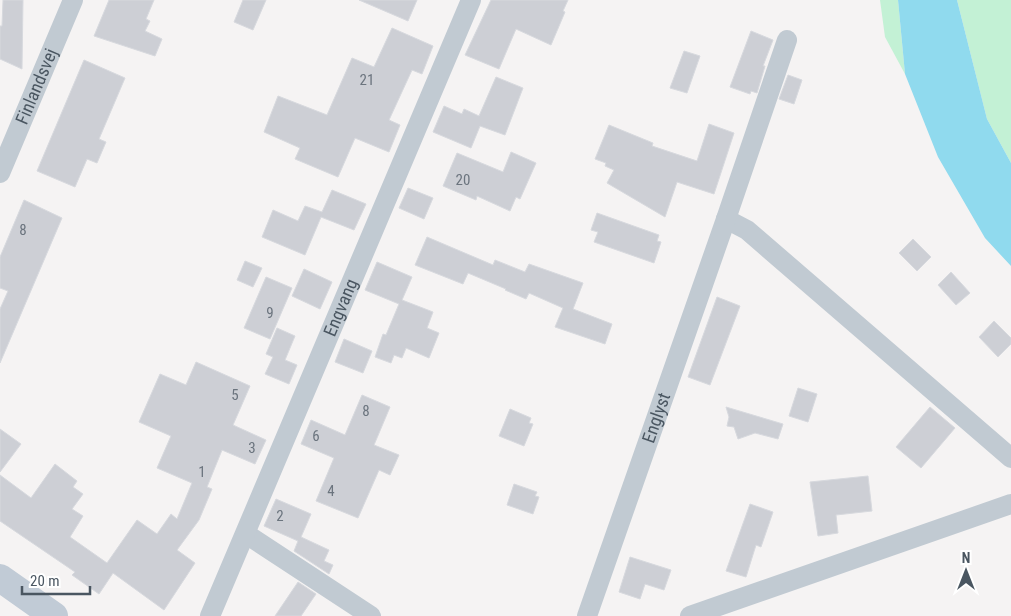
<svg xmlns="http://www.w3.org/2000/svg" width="1011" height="616" viewBox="0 0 1011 616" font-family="'Roboto Condensed',sans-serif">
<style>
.green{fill:#c3f1d5}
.water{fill:#90daee}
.building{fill:#cdcfd5;stroke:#d7d9de}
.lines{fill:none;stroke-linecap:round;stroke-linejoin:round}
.street{stroke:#c1cad2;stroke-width:20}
.secondary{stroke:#c1cbd6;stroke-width:28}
.labels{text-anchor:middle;stroke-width:4.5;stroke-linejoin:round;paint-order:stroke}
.number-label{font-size:15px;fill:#6b747e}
.street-label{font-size:18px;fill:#4a5661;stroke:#fff}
</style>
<rect width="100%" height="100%" fill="#f5f3f3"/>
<path class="green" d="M 880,0 L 898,0 L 905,74 L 885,37 Z
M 957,0 L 1011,0 L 1011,163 L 987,119 Z"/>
<path class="water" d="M 898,0 L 957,0 L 987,119 L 1011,163 L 1011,266 L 985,238 L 938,157 L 905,74 Z"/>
<path class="building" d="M 3,0 L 23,0 L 22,69 L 0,59 L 0,26 L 2,26 Z
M 109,0 L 154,0 L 146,19 L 150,21 L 145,31 L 162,39 L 155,56 L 94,36 Z
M 243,0 L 266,0 L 253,30 L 234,22 Z
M 359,0 L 417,0 L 408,21 Z
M 491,0 L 568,0 L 563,11 L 565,12 L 551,45 L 516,29 L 499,69 L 465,55 Z
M 392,28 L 433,46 L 422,74 L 412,70 L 389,120 L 400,125 L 389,152 L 355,138 L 338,177 L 295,159 L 300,148 L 264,132 L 278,96 L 327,115 L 352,58 L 374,67 Z
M 751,31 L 773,40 L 763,66 L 765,66 L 757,93 L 751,91 L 750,94 L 730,87 Z
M 684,51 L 700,56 L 687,93 L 670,88 Z
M 84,60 L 125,78 L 99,139 L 106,142 L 97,163 L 87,159 L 75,187 L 37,171 Z
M 788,75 L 802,80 L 794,104 L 779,99 Z
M 496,77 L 523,88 L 505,135 L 480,126 L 471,148 L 433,132 L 444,106 L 462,114 L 464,109 L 479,116 Z
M 709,124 L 734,133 L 714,194 L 677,182 L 665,217 L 607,183 L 614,170 L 605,166 L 606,163 L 595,159 L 609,125 L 653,143 L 652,146 L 697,161 Z
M 511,152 L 536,163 L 520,199 L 516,197 L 510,211 L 477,196 L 476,200 L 443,186 L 457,153 L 503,172 Z
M 408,188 L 433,198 L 424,219 L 399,208 Z
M 332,190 L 366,204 L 354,230 L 321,217 L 305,255 L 262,237 L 273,210 L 298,221 L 305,206 L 322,212 Z
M 24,200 L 62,218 L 0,363 L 0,309 L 8,291 L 0,288 L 0,257 Z
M 597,213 L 659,235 L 657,241 L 661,242 L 654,263 L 594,242 L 598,232 L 591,230 Z
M 427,237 L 493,265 L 495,260 L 525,272 L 529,264 L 583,283 L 573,309 L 612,324 L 605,344 L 555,327 L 563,308 L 529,293 L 526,299 L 505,290 L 506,289 L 468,273 L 463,284 L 415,265 Z
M 913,239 L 931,257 L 917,271 L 899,253 Z
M 245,261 L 262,268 L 253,287 L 237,280 Z
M 377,262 L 412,277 L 402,300 L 433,312 L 427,328 L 439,333 L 429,358 L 406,348 L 402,358 L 394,355 L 391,363 L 375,357 L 383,334 L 386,335 L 399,304 L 365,290 Z
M 304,269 L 332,282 L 320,309 L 292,296 Z
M 951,272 L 970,293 L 956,305 L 938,285 Z
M 266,277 L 292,288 L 270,339 L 244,328 Z
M 717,297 L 740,306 L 710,385 L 688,377 Z
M 994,321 L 1011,338 L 1011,344 L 998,357 L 979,337 Z
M 277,328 L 295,336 L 285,360 L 297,365 L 289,384 L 265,374 L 273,357 L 266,354 Z
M 344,339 L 372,351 L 363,373 L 335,362 Z
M 196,362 L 250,386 L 233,425 L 266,440 L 255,464 L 222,450 L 207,487 L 212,489 L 199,520 L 177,550 L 195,563 L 164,610 L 113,573 L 99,594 L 72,575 L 75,572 L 0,521 L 0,475 L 31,498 L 55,464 L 77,481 L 73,487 L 83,494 L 72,509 L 83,516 L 70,537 L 107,563 L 137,520 L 157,534 L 171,514 L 177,519 L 192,483 L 157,468 L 171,436 L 139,422 L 160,374 L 186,385 Z
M 798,388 L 817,394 L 808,422 L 789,416 Z
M 362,395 L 390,407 L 374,445 L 399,455 L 390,475 L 379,470 L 358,518 L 316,501 L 334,458 L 301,444 L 311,420 L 345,435 Z
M 726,407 L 783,424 L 778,439 L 755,433 L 738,439 L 734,427 L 727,426 L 729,417 Z
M 930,407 L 955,428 L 921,468 L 896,447 Z
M 510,409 L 531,418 L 529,423 L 533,424 L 524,446 L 499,436 Z
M 0,429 L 21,444 L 0,472 Z
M 868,476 L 872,511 L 836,515 L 838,533 L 818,536 L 810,482 Z
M 514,484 L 537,492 L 535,496 L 539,497 L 533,514 L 507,505 Z
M 276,499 L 311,514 L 301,537 L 329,550 L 324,561 L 333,565 L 329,574 L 294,551 L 298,541 L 264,526 Z
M 750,504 L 773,512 L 761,547 L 756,545 L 746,577 L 726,571 Z
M 630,557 L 671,570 L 664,590 L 645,584 L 640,599 L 619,592 Z
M 298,582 L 316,594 L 301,616 L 275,616 Z"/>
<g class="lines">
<g class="street">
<path id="s1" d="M 0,173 L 73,0"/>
<path d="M 726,219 L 747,230 L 1011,458"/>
<path d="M 246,534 L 371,616"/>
<path id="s2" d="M 210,616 L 471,0"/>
<path id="s3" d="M 587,616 L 726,219 L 787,40"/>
<path d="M 690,616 L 1011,504"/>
</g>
<path class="secondary" d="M 0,578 L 54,616"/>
</g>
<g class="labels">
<g class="number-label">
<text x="367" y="85">21</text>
<text x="463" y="185">20</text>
<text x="23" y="235">8</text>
<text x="270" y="318">9</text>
<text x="235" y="400">5</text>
<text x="366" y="416">8</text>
<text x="316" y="441">6</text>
<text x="252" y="453">3</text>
<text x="202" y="477">1</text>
<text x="331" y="496">4</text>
<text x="280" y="521">2</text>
</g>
<g class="street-label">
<text dy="6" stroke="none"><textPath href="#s1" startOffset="94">Finlandsvej</textPath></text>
<text dy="6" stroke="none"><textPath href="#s2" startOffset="335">Engvang</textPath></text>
<text dy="6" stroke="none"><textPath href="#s3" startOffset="210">Englyst</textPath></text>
</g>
</g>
<g transform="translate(966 571)" stroke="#ffffff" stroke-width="4" paint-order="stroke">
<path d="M0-4L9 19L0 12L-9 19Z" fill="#4a5661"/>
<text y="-8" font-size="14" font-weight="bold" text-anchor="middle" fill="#4a5661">N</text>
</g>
<path d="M22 586v8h68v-8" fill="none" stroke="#4a5661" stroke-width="2.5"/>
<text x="30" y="586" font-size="15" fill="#4a5661" stroke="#ffffff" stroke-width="4" paint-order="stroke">20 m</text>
</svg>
